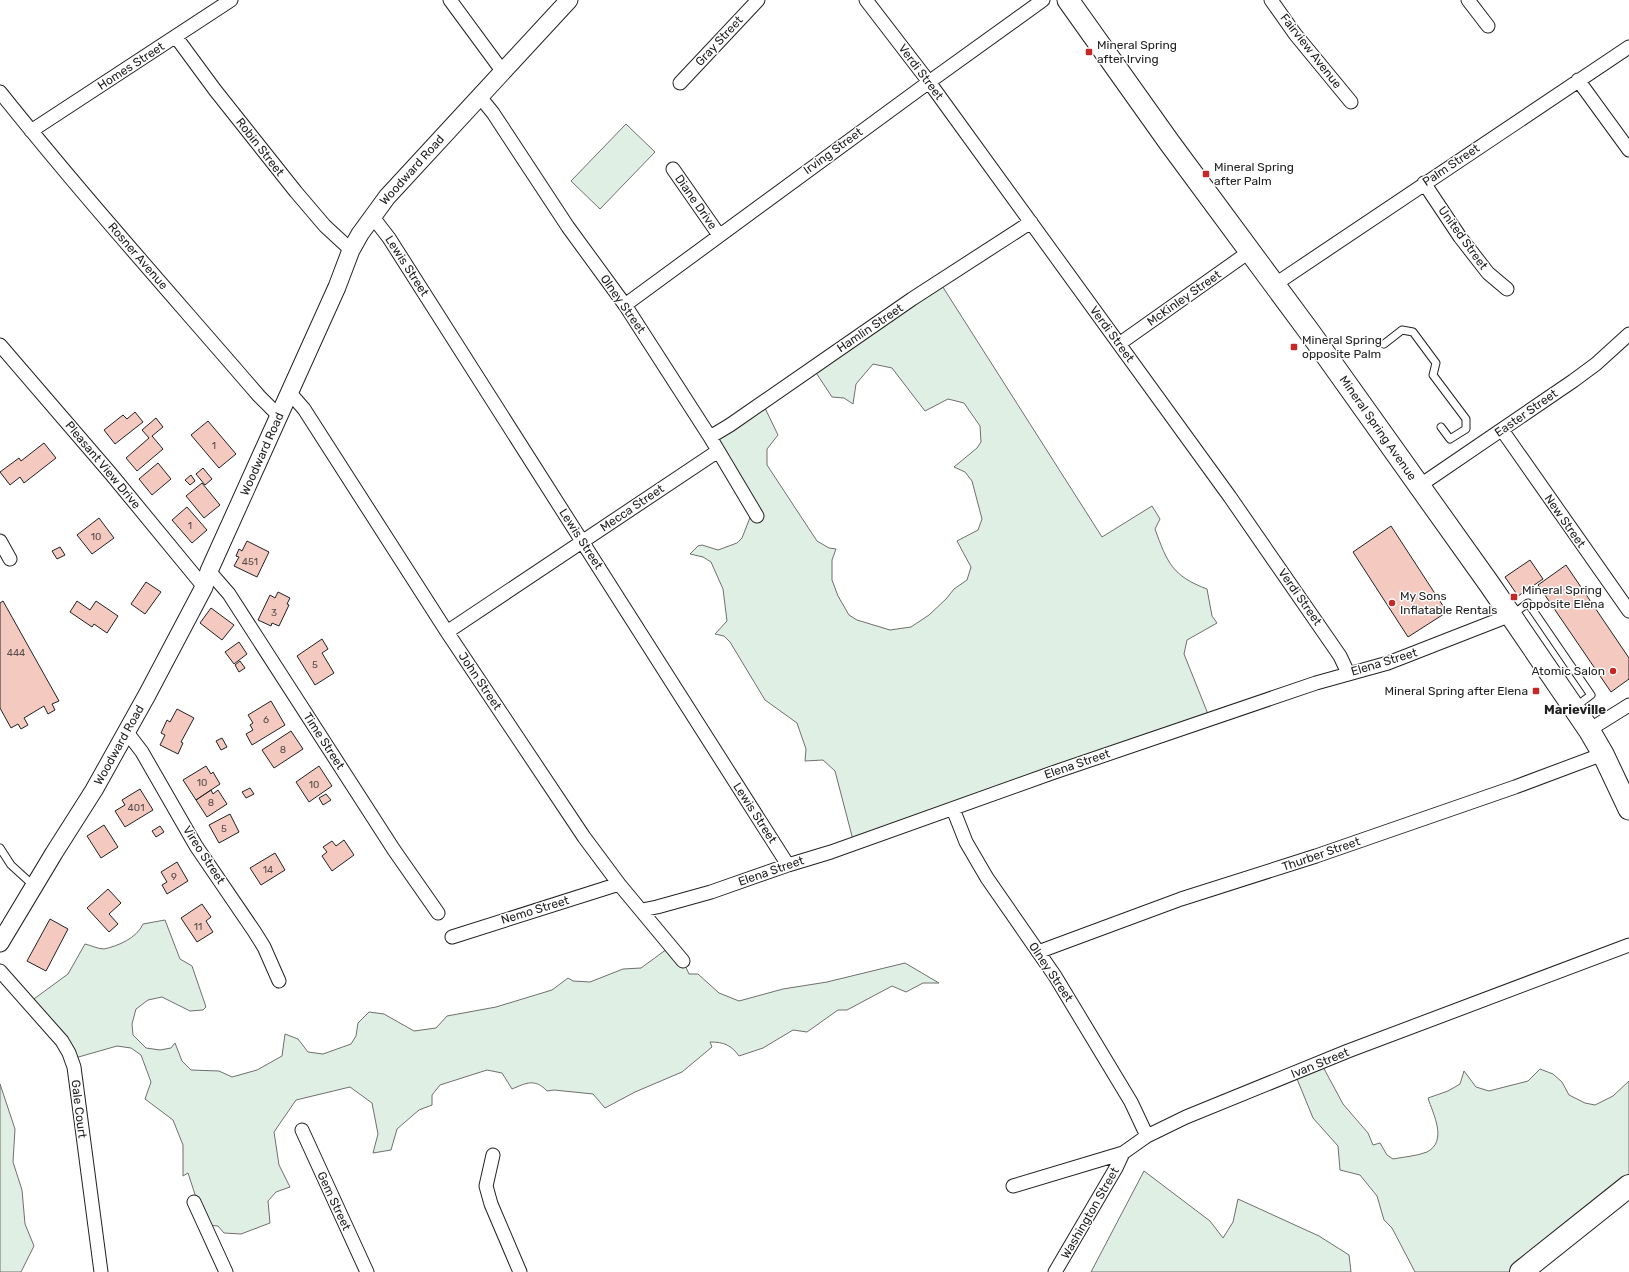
<svg xmlns="http://www.w3.org/2000/svg" width="1629" height="1272" viewBox="0 0 1629 1272" font-family="Rubik,sans-serif">
<style>
.green{fill:#e0efe3;stroke:#6f6f6f}
.building{fill:#f3c9c0;stroke:#222}
.lines{fill:none;stroke-linecap:round;stroke-linejoin:round}
.service-casing{stroke:#222;stroke-width:9}
.minor-casing{stroke:#222;stroke-width:15}
.tertiary-casing{stroke:#222;stroke-width:19}
.primary-casing{stroke:#222;stroke-width:23}
.motorway-casing{stroke:#222;stroke-width:24}
.service{stroke:#fff;stroke-width:7}
.minor{stroke:#fff;stroke-width:13}
.tertiary{stroke:#fff;stroke-width:17}
.primary{stroke:#fff;stroke-width:21}
.motorway{stroke:#fff;stroke-width:22}
.poi-dot{fill:#c62828;stroke:#fff;stroke-width:1.5}
.labels{text-anchor:middle;stroke-width:3;stroke-linejoin:round;paint-order:stroke}
.number-label{font-size:10px;fill:#564c4a}
.street-label{font-size:12px;fill:#222;stroke:#fff}
.poi-label{font-size:12px;fill:#222;stroke:#fff;text-anchor:start}
.neighbourhood-label{font-size:13px;font-weight:bold;fill:#222;stroke:#fff}
</style>
<rect width="100%" height="100%" fill="#fff"/>
<path class="green" d="M 626,124 L 655,152 L 600,209 L 571,181 Z
M 935,279 L 939,281 L 1102,537 L 1152,506 L 1160,519 L 1155,529 C 1167,562 1172,576 1207,589 L 1212,616 L 1217,623 L 1187,640 L 1184,654 L 1210,719 L 853,840 L 835,771 L 823,760 L 805,761 L 806,749 L 797,723 L 765,700 L 730,642 L 724,636 L 715,634 L 727,621 L 723,589 L 711,562 L 703,557 L 690,554 L 698,546 L 702,545 L 718,550 L 737,543 L 742,538 L 751,515 L 707,438 L 763,404 L 778,435 L 767,449 L 767,465 L 817,541 L 829,548 L 836,549 L 832,560 L 832,580 L 838,596 L 849,615 L 857,620 L 890,630 L 911,627 L 929,615 L 946,599 L 954,589 L 967,580 L 971,567 L 957,541 L 978,530 L 982,519 L 972,481 L 965,472 L 954,467 L 977,448 L 981,442 L 980,426 L 964,403 L 948,399 L 925,411 L 892,368 L 873,364 L 856,384 L 853,404 L 844,398 L 832,397 L 813,368 L 885,310 Z
M 165,920 L 180,959 L 192,966 L 206,1007 L 203,1010 L 190,1011 L 162,997 L 148,1000 L 136,1009 L 132,1024 L 133,1035 L 146,1048 L 160,1050 L 171,1048 L 175,1043 L 182,1061 L 191,1070 L 219,1071 L 232,1077 L 257,1070 L 282,1056 L 285,1034 L 298,1039 L 308,1052 L 323,1054 L 351,1044 L 356,1036 L 358,1023 L 369,1012 L 384,1014 L 414,1031 L 436,1028 L 447,1016 L 496,1007 L 552,990 L 568,978 L 573,981 L 590,982 L 623,969 L 641,968 L 667,949 L 683,961 L 689,974 L 698,974 L 719,993 L 739,1001 L 783,989 L 827,982 L 905,963 L 939,983 L 923,983 L 906,992 L 892,986 L 847,1010 L 838,1010 L 807,1032 L 793,1030 L 763,1048 L 739,1056 C 731,1045 724,1042 710,1042 L 712,1047 L 682,1072 L 635,1092 L 605,1108 L 593,1094 L 554,1090 L 547,1091 C 535,1078 526,1083 512,1089 L 502,1073 L 487,1070 L 440,1085 L 432,1095 L 432,1105 L 419,1110 L 397,1129 L 391,1150 L 373,1153 L 378,1134 L 372,1103 L 350,1087 L 296,1100 L 274,1132 L 279,1165 L 290,1187 L 276,1192 L 268,1201 L 270,1223 L 241,1234 L 224,1233 L 218,1226 L 205,1225 L 188,1173 L 183,1176 L 183,1145 L 173,1120 L 145,1099 L 151,1082 L 141,1055 L 131,1048 L 117,1046 L 68,1060 L 27,1004 L 68,974 L 85,944 C 90,945 98,949 104,949 C 118,946 137,938 143,924 Z
M 1321,1063 L 1343,1104 L 1368,1133 L 1373,1145 L 1380,1143 L 1387,1155 L 1393,1159 C 1403,1157 1417,1156 1427,1152 C 1448,1141 1433,1114 1428,1098 L 1448,1091 L 1460,1084 L 1464,1071 L 1476,1087 L 1489,1091 L 1528,1081 L 1540,1069 L 1553,1074 L 1562,1082 L 1569,1095 L 1585,1103 L 1595,1105 L 1613,1096 L 1629,1081 L 1629,1187 L 1521,1272 L 1415,1272 L 1392,1228 L 1384,1220 L 1377,1196 L 1360,1175 L 1340,1170 L 1338,1146 L 1313,1118 L 1295,1074 Z
M 0,1084 L 15,1129 L 13,1162 L 22,1190 L 25,1224 L 34,1246 L 21,1272 L 0,1272 Z
M 1144,1171 L 1210,1221 L 1223,1238 L 1233,1222 L 1238,1199 L 1319,1236 L 1349,1255 L 1351,1272 L 1091,1272 Z"/>
<path class="building" d="M 135,412 L 143,422 L 115,444 L 104,430 L 123,415 L 127,419 Z
M 156,418 L 163,427 L 152,436 L 163,449 L 137,471 L 126,458 L 149,438 L 142,430 Z
M 208,421 L 236,454 L 219,468 L 191,435 Z
M 44,443 L 56,458 L 24,483 L 20,477 L 10,485 L 0,472 L 19,458 L 21,461 Z
M 158,463 L 171,479 L 152,495 L 139,479 Z
M 203,468 L 212,479 L 205,485 L 196,474 Z
M 191,475 L 195,481 L 190,485 L 185,480 Z
M 202,483 L 220,505 L 204,518 L 186,496 Z
M 187,507 L 207,530 L 192,543 L 172,520 Z
M 99,518 L 114,538 L 92,554 L 77,535 Z
M 1391,526 L 1447,612 L 1408,637 L 1353,552 Z
M 247,541 L 269,552 L 257,577 L 234,566 L 239,557 L 236,556 L 239,549 L 242,551 Z
M 60,547 L 65,555 L 57,559 L 52,551 Z
M 1530,560 L 1543,579 L 1518,596 L 1505,577 Z
M 1566,565 L 1629,658 L 1629,679 L 1611,692 L 1538,585 Z
M 146,582 L 161,592 L 145,614 L 131,604 Z
M 278,592 L 290,598 L 287,604 L 289,605 L 279,626 L 272,623 L 271,626 L 258,620 L 270,595 L 275,598 Z
M 3,601 L 59,701 L 52,704 L 55,710 L 48,714 L 44,706 L 24,718 L 28,725 L 21,729 L 18,724 L 11,728 L 0,708 L 0,603 Z
M 77,601 L 90,610 L 96,601 L 118,616 L 107,633 L 94,624 L 92,627 L 70,612 Z
M 211,608 L 234,625 L 222,640 L 200,623 Z
M 322,639 L 328,649 L 322,653 L 334,673 L 315,685 L 297,656 Z
M 239,642 L 247,654 L 234,664 L 225,652 Z
M 240,661 L 245,668 L 239,672 L 235,665 Z
M 271,701 L 285,725 L 252,745 L 246,734 L 253,730 L 250,725 L 253,723 L 248,715 Z
M 177,709 L 194,718 L 181,742 L 183,743 L 178,754 L 160,745 L 165,735 L 161,733 L 167,720 L 170,722 Z
M 291,731 L 303,749 L 274,768 L 262,750 Z
M 222,738 L 227,747 L 221,750 L 216,741 Z
M 206,766 L 211,774 L 213,772 L 220,784 L 196,800 L 183,780 Z
M 319,766 L 332,786 L 309,802 L 296,782 Z
M 250,788 L 254,794 L 246,798 L 242,792 Z
M 140,789 L 153,810 L 125,827 L 115,811 L 125,805 L 122,800 Z
M 211,790 L 213,794 L 218,790 L 227,804 L 207,817 L 196,800 Z
M 326,794 L 331,800 L 323,805 L 319,798 Z
M 230,814 L 239,832 L 219,843 L 209,825 Z
M 104,825 L 118,847 L 101,858 L 87,836 Z
M 160,826 L 164,832 L 156,837 L 152,831 Z
M 344,840 L 354,855 L 332,871 L 322,856 L 327,852 L 323,847 L 332,841 L 336,846 Z
M 275,853 L 285,870 L 261,885 L 250,868 Z
M 177,862 L 188,881 L 167,894 L 162,885 L 167,882 L 161,872 Z
M 108,889 L 121,903 L 109,914 L 118,924 L 109,932 L 87,908 Z
M 202,904 L 211,917 L 206,921 L 213,932 L 197,942 L 181,918 Z
M 50,919 L 68,929 L 46,971 L 27,961 Z"/>
<g class="lines">
<defs>
<path id="service" d="M 1384,344 L 1402,330 L 1413,332 L 1436,363 L 1433,375 L 1466,419 L 1466,429 L 1450,439 L 1441,427
M 1513,614 L 1528,603 L 1591,695 L 1575,707
M 0,848 L 11,865 L 34,886"/>
<path id="minor" d="M 450,0 L 503,72
M 866,0 L 929,82 L 1230,497 L 1340,656 L 1348,673
M 1271,0 L 1295,34 L 1351,102
M 1468,0 L 1488,26
M 176,37 L 215,90 L 296,192 L 325,226 L 351,250
M 1578,80 L 1629,150
M 680,83 L 758,0
M 0,92 C 83,196 172,295 259,396 L 279,416
M 480,97 L 493,113 L 568,227 L 625,305 L 710,437 L 757,516
M 31,131 L 231,0
M 673,169 L 719,235
M 1424,183 L 1460,237 L 1488,273 L 1507,289
M 372,216 L 389,238 L 788,865
M 1274,285 L 1629,47
M 625,305 L 929,82 L 1043,0
M 1119,344 L 1249,252
M 0,345 L 111,474 L 204,587
M 290,393 L 304,409 L 447,632 L 584,837 L 619,884 L 683,961
M 1502,430 L 1629,611
M 710,437 L 730,425 L 912,299 L 1031,222
M 1419,486 L 1573,381 L 1596,364 L 1629,334
M 0,541 L 10,559
M 209,571 L 229,594 L 394,850 L 438,913
M 447,632 L 718,451
M 1589,730 L 1629,705
M 126,731 L 142,752 L 196,846 L 254,931 L 264,947 L 279,981
M 953,809 L 966,842 L 987,878 L 1055,976 L 1131,1102 L 1147,1136
M 642,910 L 657,907 L 711,892 L 788,865 L 831,852 L 1052,773 L 1316,683 L 1388,663 L 1511,615
M 452,937 L 619,884
M 1038,952 L 1181,899 L 1316,856 L 1515,787 L 1603,754
M 0,971 L 62,1041 L 69,1053 L 74,1067 L 101,1272
M 302,1130 L 367,1272
M 493,1155 L 486,1186 L 491,1204 L 520,1272
M 1013,1186 L 1123,1153 L 1147,1136 L 1186,1117 L 1348,1051 L 1629,945
M 194,1202 L 226,1272
M 1055,1272 L 1116,1168 L 1123,1153"/>
<path id="tertiary" d="M 0,943 L 54,853 L 94,790 L 147,695 L 204,587 L 209,571 L 337,287 L 351,250 L 360,234 L 387,197 L 569,0"/>
<path id="primary" d="M 1068,0 L 1169,142 L 1311,334 L 1490,585 L 1589,730 L 1603,754 L 1629,809"/>
<path id="motorway" d="M 1521,1272 L 1629,1186"/>
</defs>
<use href="#service" class="service-casing"/>
<use href="#minor" class="minor-casing"/>
<use href="#tertiary" class="tertiary-casing"/>
<use href="#primary" class="primary-casing"/>
<use href="#motorway" class="motorway-casing"/>
<use href="#service" class="service"/>
<use href="#minor" class="minor"/>
<use href="#tertiary" class="tertiary"/>
<use href="#primary" class="primary"/>
<use href="#motorway" class="motorway"/>
</g>
<g class="poi-dot">
<rect x="1085" y="48" width="8" height="8" rx="2"/>
<rect x="1202" y="170" width="8" height="8" rx="2"/>
<rect x="1290" y="343" width="8" height="8" rx="2"/>
<rect x="1510" y="593" width="8" height="8" rx="2"/>
<circle cx="1392" cy="603" r="4"/>
<circle cx="1613" cy="671" r="4"/>
<rect x="1532" y="687" width="8" height="8" rx="2"/>
</g>
<g class="labels">
<g class="number-label">
<text x="214" y="449">1</text>
<text x="190" y="529">1</text>
<text x="96" y="540">10</text>
<text x="250" y="565">451</text>
<text x="274" y="616">3</text>
<text x="16" y="656">444</text>
<text x="315" y="668">5</text>
<text x="266" y="723">6</text>
<text x="283" y="753">8</text>
<text x="202" y="786">10</text>
<text x="314" y="788">10</text>
<text x="211" y="806">8</text>
<text x="136" y="811">401</text>
<text x="224" y="832">5</text>
<text x="268" y="873">14</text>
<text x="174" y="880">9</text>
<text x="198" y="930">11</text>
</g>
<g class="street-label">
<text transform="translate(719 41) rotate(-47)" y="4">Gray Street</text>
<text transform="translate(1311 51) rotate(52)" y="4">Fairview Avenue</text>
<text transform="translate(131 66) rotate(-33)" y="4">Homes Street</text>
<text transform="translate(921 72) rotate(53)" y="4">Verdi Street</text>
<text transform="translate(260 147) rotate(52)" y="4">Robin Street</text>
<text transform="translate(833 151) rotate(-36)" y="4">Irving Street</text>
<text transform="translate(1451 165) rotate(-34)" y="4">Palm Street</text>
<text transform="translate(412 170) rotate(-48)" y="4">Woodward Road</text>
<text transform="translate(696 202) rotate(55)" y="4">Diane Drive</text>
<text transform="translate(1463 238) rotate(54)" y="4">United Street</text>
<text transform="translate(138 256) rotate(49)" y="4">Rosner Avenue</text>
<text transform="translate(407 266) rotate(57)" y="4">Lewis Street</text>
<text transform="translate(1184 298) rotate(-35)" y="4">McKinley Street</text>
<text transform="translate(623 304) rotate(55)" y="4">Olney Street</text>
<text transform="translate(870 328) rotate(-34)" y="4">Hamlin Street</text>
<text transform="translate(1112 334) rotate(54)" y="4">Verdi Street</text>
<text transform="translate(1526 413) rotate(-35)" y="4">Easter Street</text>
<text transform="translate(1378 428) rotate(55)" y="4">Mineral Spring Avenue</text>
<text transform="translate(262 454) rotate(-66)" y="4">Woodward Road</text>
<text transform="translate(103 465) rotate(50)" y="4">Pleasant View Drive</text>
<text transform="translate(632 508) rotate(-34)" y="4">Mecca Street</text>
<text transform="translate(1565 521) rotate(55)" y="4">New Street</text>
<text transform="translate(581 539) rotate(57)" y="4">Lewis Street</text>
<text transform="translate(1300 597) rotate(55)" y="4">Verdi Street</text>
<text transform="translate(1384 662) rotate(-17)" y="4">Elena Street</text>
<text transform="translate(480 681) rotate(56)" y="4">John Street</text>
<text transform="translate(324 741) rotate(57)" y="4">Time Street</text>
<text transform="translate(119 745) rotate(-61)" y="4">Woodward Road</text>
<text transform="translate(1077 764) rotate(-19)" y="4">Elena Street</text>
<text transform="translate(755 813) rotate(57)" y="4">Lewis Street</text>
<text transform="translate(1321 854) rotate(-19)" y="4">Thurber Street</text>
<text transform="translate(204 855) rotate(57)" y="4">Vireo Street</text>
<text transform="translate(771 871) rotate(-19)" y="4">Elena Street</text>
<text transform="translate(535 910) rotate(-17)" y="4">Nemo Street</text>
<text transform="translate(1051 972) rotate(56)" y="4">Olney Street</text>
<text transform="translate(1320 1063) rotate(-22)" y="4">Ivan Street</text>
<text transform="translate(79 1109) rotate(83)" y="4">Gale Court</text>
<text transform="translate(334 1201) rotate(65)" y="4">Gem Street</text>
<text transform="translate(1090 1213) rotate(-60)" y="4">Washington Street</text>
</g>
<g class="poi-label">
<text x="1097" y="49">Mineral Spring<tspan x="1097" dy="14">after Irving</tspan></text>
<text x="1214" y="171">Mineral Spring<tspan x="1214" dy="14">after Palm</tspan></text>
<text x="1302" y="344">Mineral Spring<tspan x="1302" dy="14">opposite Palm</tspan></text>
<text x="1522" y="594">Mineral Spring<tspan x="1522" dy="14">opposite Elena</tspan></text>
<text x="1400" y="600">My Sons<tspan x="1400" dy="14">Inflatable Rentals</tspan></text>
<text x="1605" y="675" text-anchor="end">Atomic Salon</text>
<text x="1528" y="695" text-anchor="end">Mineral Spring after Elena</text>
</g>
<g class="neighbourhood-label">
<text x="1575" y="714">Marieville</text>
</g>
</g>
</svg>
